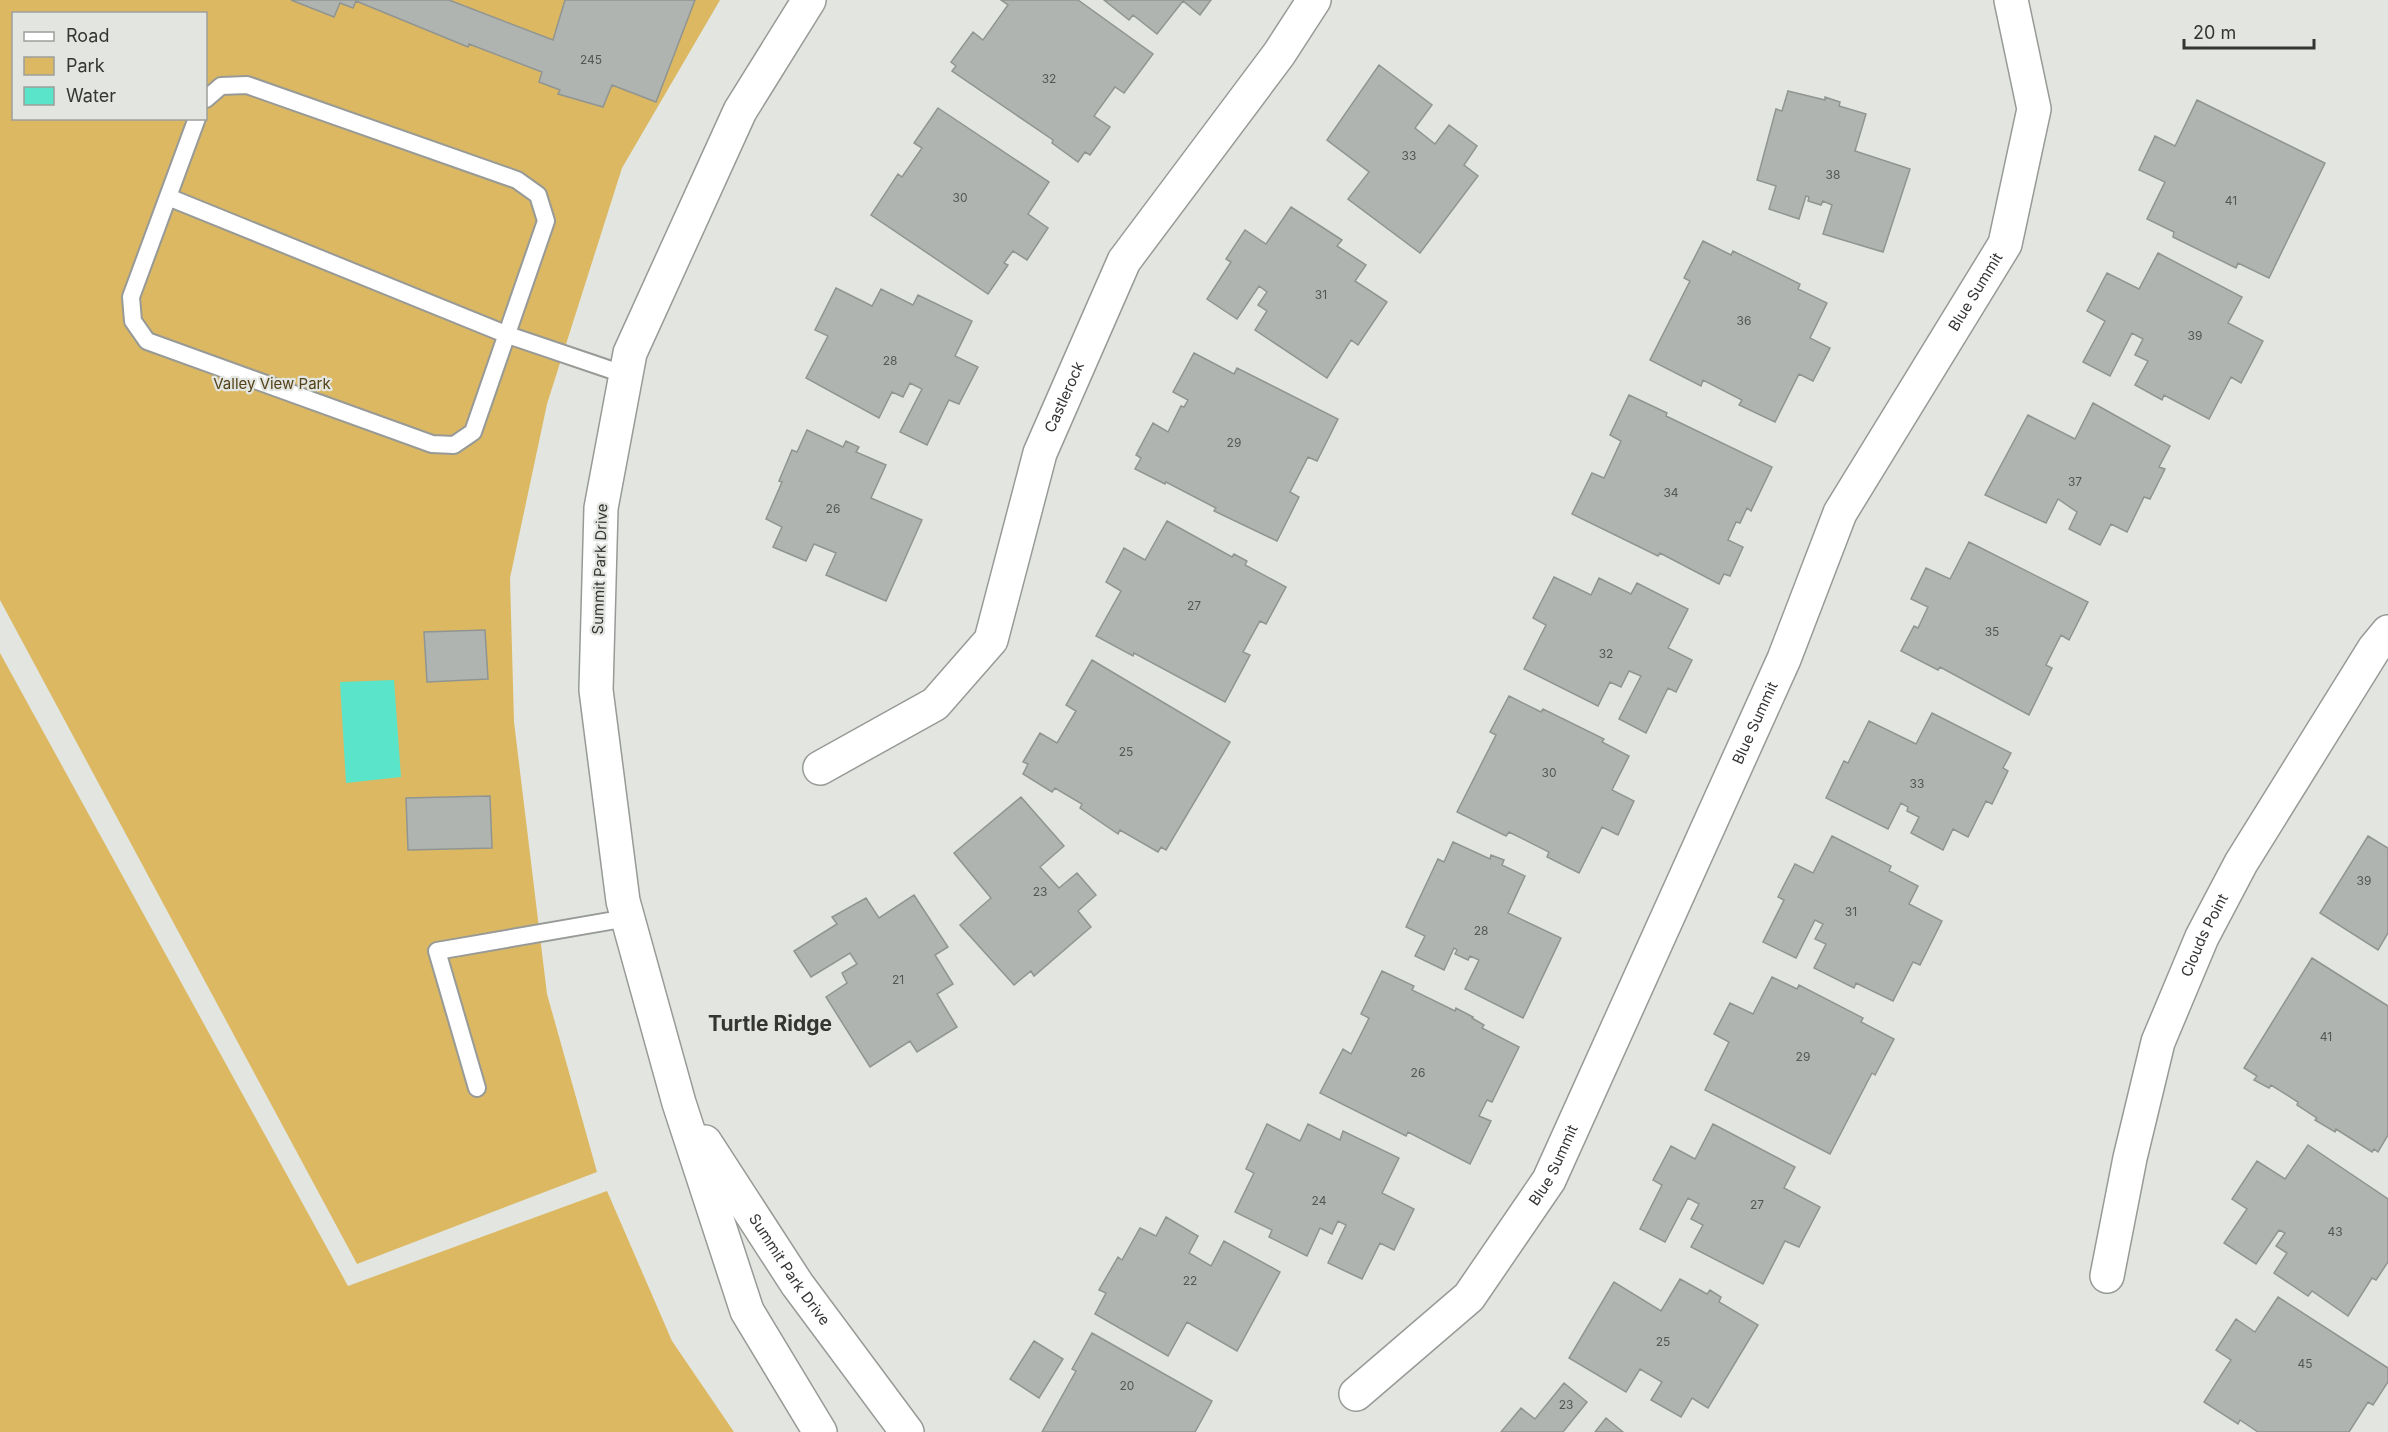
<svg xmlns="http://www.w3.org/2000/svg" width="2388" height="1432" viewBox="0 0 2388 1432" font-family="Inter,sans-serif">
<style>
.green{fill:#dcb862;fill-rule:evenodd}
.water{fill:#5ae5cb}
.building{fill:#b0b4b1;stroke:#909592;stroke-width:1.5}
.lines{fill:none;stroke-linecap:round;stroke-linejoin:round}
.lane-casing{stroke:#979a96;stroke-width:20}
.street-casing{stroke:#979a96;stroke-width:36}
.secondary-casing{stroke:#979a96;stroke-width:36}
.lane{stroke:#fff;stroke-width:16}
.street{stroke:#fff;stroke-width:33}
.secondary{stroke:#fff;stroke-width:33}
.labels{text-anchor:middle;stroke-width:4.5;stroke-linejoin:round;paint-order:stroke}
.number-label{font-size:12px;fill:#545653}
.street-label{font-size:15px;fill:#353634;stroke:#e2e5e0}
.park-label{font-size:15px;fill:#534219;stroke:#e2e5e0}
.district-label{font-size:21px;font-weight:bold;fill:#353634;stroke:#e2e5e0}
</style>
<rect width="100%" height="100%" fill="#e2e5e0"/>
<path class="green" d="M 0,0 L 720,0 L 622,168 L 547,404 L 510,578 L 514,722 L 547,994 L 597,1172 L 357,1264 L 0,600 ZM 14,14 L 206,14 L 206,118 L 14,118 Z
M 0,653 L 348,1286 L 607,1191 L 672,1341 L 734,1432 L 0,1432 Z"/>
<path class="water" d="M 394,680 L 401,777 L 346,783 L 340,682 Z"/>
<path class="building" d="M 291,0 L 449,0 L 553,40 L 565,0 L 695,0 L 656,102 L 612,85 L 603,107 L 558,94 L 560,90 L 539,82 L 542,72 L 469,44 L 468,47 L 356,1 L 353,8 L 340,3 L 334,17 Z
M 1001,0 L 1078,0 L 1153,54 L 1124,93 L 1115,87 L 1094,116 L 1110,127 L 1090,155 L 1085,152 L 1078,162 L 1052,143 L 1053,140 L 952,71 L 956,66 L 951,62 L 973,32 L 983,40 L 1008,5 Z
M 1104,0 L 1211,0 L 1200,15 L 1183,1 L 1157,34 L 1133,15 L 1129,20 Z
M 1379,65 L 1432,105 L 1415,128 L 1435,144 L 1449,125 L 1477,146 L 1464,165 L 1478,176 L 1420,253 L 1348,199 L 1369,172 L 1327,140 Z
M 1788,91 L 1825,100 L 1825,97 L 1840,102 L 1839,106 L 1866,114 L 1855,151 L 1910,169 L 1883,252 L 1823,234 L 1832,205 L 1823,201 L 1821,205 L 1808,201 L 1809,197 L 1806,196 L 1799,219 L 1769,209 L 1776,186 L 1757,180 L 1776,109 L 1782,111 Z
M 2197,100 L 2325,163 L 2269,278 L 2238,263 L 2236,268 L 2173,237 L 2174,232 L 2147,219 L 2165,182 L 2139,170 L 2155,136 L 2175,146 Z
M 938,108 L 1049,182 L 1028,214 L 1048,228 L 1027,260 L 1013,251 L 1004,263 L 1008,265 L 988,294 L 871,215 L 898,174 L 902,177 L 922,148 L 914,143 Z
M 1291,207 L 1342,240 L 1337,246 L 1366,265 L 1355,281 L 1387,302 L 1358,345 L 1351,340 L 1327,378 L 1255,330 L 1267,311 L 1258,305 L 1267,292 L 1259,286 L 1237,319 L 1207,299 L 1231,262 L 1226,259 L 1245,230 L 1266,244 Z
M 1703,241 L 1731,255 L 1733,251 L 1800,284 L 1798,289 L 1827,303 L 1810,338 L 1830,348 L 1813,381 L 1799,374 L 1775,422 L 1739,405 L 1742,400 L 1703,380 L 1701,386 L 1650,360 L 1690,281 L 1684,278 Z
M 2158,253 L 2242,297 L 2228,323 L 2263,341 L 2241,383 L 2231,377 L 2209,419 L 2164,395 L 2162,400 L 2135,385 L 2148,361 L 2135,355 L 2143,339 L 2132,333 L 2110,376 L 2083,362 L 2105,321 L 2087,311 L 2107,273 L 2139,289 Z
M 836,288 L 872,306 L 881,289 L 913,305 L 918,295 L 972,321 L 955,356 L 978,367 L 959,404 L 949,400 L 927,445 L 900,432 L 922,389 L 910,383 L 903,397 L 892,392 L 879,418 L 806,378 L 828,336 L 815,330 Z
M 1194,353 L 1234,374 L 1237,368 L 1338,419 L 1317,461 L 1308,457 L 1290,492 L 1299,497 L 1277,541 L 1214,511 L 1216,508 L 1166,482 L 1165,484 L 1135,469 L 1141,458 L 1136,455 L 1153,423 L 1168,432 L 1181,406 L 1184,407 L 1188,400 L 1173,392 Z
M 1629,395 L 1667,413 L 1666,416 L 1772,467 L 1751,511 L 1747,508 L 1740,523 L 1736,522 L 1728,540 L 1743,547 L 1730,576 L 1724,574 L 1719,584 L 1660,553 L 1658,556 L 1572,514 L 1592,473 L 1604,478 L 1621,441 L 1610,435 Z
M 2093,403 L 2170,446 L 2159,467 L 2165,469 L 2150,499 L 2144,497 L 2127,532 L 2111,524 L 2100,545 L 2069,529 L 2077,512 L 2058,499 L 2046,523 L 1985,495 L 2028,415 L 2075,439 Z
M 807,430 L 843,447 L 846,441 L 859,447 L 856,452 L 886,465 L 871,498 L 922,520 L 886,601 L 826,575 L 836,553 L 814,544 L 806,561 L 773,547 L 782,527 L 766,519 L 782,482 L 779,481 L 792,450 L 797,452 Z
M 1167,521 L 1232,557 L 1234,554 L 1247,561 L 1245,565 L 1286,587 L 1266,624 L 1260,621 L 1243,652 L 1250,655 L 1225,702 L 1134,653 L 1133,656 L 1096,636 L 1121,591 L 1106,582 L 1124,548 L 1145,560 Z
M 1969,542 L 2088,602 L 2069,640 L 2061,635 L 2046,665 L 2052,668 L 2029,715 L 1940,667 L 1938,670 L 1901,651 L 1914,626 L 1918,628 L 1928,607 L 1911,599 L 1926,568 L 1950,579 Z
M 1554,577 L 1591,595 L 1599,578 L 1631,594 L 1637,583 L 1688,609 L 1668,648 L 1692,660 L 1676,692 L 1668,688 L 1646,733 L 1619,719 L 1641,676 L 1629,671 L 1621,687 L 1610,682 L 1598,706 L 1524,669 L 1546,625 L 1533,618 Z
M 485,630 L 488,679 L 427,682 L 424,632 Z
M 1092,660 L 1230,742 L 1166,850 L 1161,847 L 1158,852 L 1120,830 L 1118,834 L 1080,808 L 1082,804 L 1055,788 L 1052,792 L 1023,774 L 1028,764 L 1023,762 L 1040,733 L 1057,743 L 1076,711 L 1066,705 Z
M 1509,696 L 1541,712 L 1543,709 L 1604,739 L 1602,742 L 1629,756 L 1612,790 L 1634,801 L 1618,835 L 1602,827 L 1579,873 L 1547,857 L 1549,852 L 1509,832 L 1506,836 L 1457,812 L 1496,735 L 1490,732 Z
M 1932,713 L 2011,753 L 2003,768 L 2008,771 L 1992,804 L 1986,801 L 1968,837 L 1953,829 L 1943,850 L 1911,833 L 1919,817 L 1907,811 L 1908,807 L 1901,803 L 1888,829 L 1826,798 L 1844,761 L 1848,763 L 1869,721 L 1916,744 Z
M 490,796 L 492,848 L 408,850 L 406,798 Z
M 1021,797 L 1064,846 L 1040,867 L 1059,888 L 1077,873 L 1096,895 L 1078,911 L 1091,927 L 1034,976 L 1031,971 L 1014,985 L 960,925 L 991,898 L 954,853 Z
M 1832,836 L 1891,866 L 1889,871 L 1918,886 L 1909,904 L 1942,921 L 1920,965 L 1913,962 L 1893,1001 L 1856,983 L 1854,988 L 1814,968 L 1826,944 L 1815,939 L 1823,924 L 1815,920 L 1796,958 L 1763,942 L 1784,900 L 1778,897 L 1795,864 L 1813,873 Z
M 2368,836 L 2388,848 L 2388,933 L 2378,950 L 2320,913 Z
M 1453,842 L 1490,859 L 1491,855 L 1504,860 L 1502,865 L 1525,876 L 1508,913 L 1561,938 L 1523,1018 L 1465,989 L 1479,960 L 1470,956 L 1468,960 L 1455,954 L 1457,950 L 1454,948 L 1444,970 L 1415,956 L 1425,936 L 1406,927 L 1438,859 L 1444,862 Z
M 914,895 L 948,947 L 935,955 L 953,984 L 937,994 L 957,1027 L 917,1052 L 910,1041 L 870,1067 L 826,997 L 847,983 L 842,973 L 857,964 L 850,953 L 811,977 L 794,951 L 837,924 L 832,917 L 866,898 L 879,918 Z
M 2312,958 L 2388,1006 L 2388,1135 L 2378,1152 L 2374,1149 L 2372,1152 L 2336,1129 L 2335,1132 L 2315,1120 L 2317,1118 L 2297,1105 L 2298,1102 L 2271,1085 L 2269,1088 L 2254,1080 L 2257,1076 L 2244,1068 Z
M 1382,971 L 1414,986 L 1412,990 L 1455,1011 L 1456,1008 L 1473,1017 L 1472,1018 L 1484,1025 L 1482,1028 L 1519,1047 L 1492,1102 L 1487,1100 L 1479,1116 L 1491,1121 L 1470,1164 L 1408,1132 L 1406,1136 L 1320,1093 L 1343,1049 L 1351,1054 L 1369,1018 L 1361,1014 Z
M 1772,977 L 1797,989 L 1799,985 L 1863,1018 L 1861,1022 L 1894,1039 L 1875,1075 L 1872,1073 L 1830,1154 L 1705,1090 L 1729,1042 L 1714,1034 L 1730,1003 L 1753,1014 Z
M 1267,1124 L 1300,1141 L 1308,1124 L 1340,1140 L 1343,1131 L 1399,1158 L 1382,1193 L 1414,1209 L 1394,1250 L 1380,1243 L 1362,1279 L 1328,1263 L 1346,1225 L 1338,1221 L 1332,1234 L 1320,1228 L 1307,1256 L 1269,1237 L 1272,1230 L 1235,1212 L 1254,1173 L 1246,1169 Z
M 1713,1124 L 1795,1167 L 1784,1188 L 1820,1207 L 1799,1247 L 1785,1241 L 1763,1284 L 1691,1247 L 1703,1225 L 1691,1219 L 1699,1204 L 1688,1198 L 1665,1242 L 1640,1229 L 1662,1185 L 1653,1180 L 1671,1146 L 1695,1159 Z
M 2308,1145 L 2388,1199 L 2388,1262 L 2376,1280 L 2372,1278 L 2348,1316 L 2312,1291 L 2308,1296 L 2274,1273 L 2287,1253 L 2276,1246 L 2285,1233 L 2279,1230 L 2256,1264 L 2224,1243 L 2247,1209 L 2232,1199 L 2257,1161 L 2285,1179 Z
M 1166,1217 L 1198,1236 L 1189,1253 L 1211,1266 L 1224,1241 L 1280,1272 L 1237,1351 L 1187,1322 L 1168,1356 L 1095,1314 L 1106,1293 L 1099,1290 L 1118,1257 L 1122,1260 L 1140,1228 L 1156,1236 Z
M 1680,1279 L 1707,1294 L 1710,1290 L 1721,1297 L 1719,1302 L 1758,1325 L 1708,1408 L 1692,1398 L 1681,1417 L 1651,1400 L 1662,1382 L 1640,1369 L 1626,1392 L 1569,1358 L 1614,1282 L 1661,1311 Z
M 2278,1297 L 2388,1368 L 2388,1382 L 2373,1405 L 2368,1402 L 2349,1432 L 2258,1432 L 2240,1420 L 2238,1424 L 2204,1402 L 2231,1360 L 2216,1350 L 2236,1319 L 2255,1332 Z
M 1092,1333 L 1212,1401 L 1195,1432 L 1042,1432 L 1076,1371 L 1072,1369 Z
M 1034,1341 L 1063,1359 L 1039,1398 L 1010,1379 Z
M 1564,1383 L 1587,1402 L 1563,1432 L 1501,1432 L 1521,1408 L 1535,1419 Z
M 1606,1418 L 1623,1432 L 1595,1432 Z"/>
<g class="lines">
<defs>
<path id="lane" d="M 197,118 L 131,297 L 133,321 L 147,341 L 432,444 L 454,445 L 473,432 L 546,221 L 538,195 L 517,180 L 247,85 L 221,86 L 206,99
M 168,197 L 508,335 L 626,375
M 477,1088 L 437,951 L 627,918"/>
<g id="street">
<path id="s1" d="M 820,768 L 935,704 L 991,640 L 1040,453 L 1124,261 L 1279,54 L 1314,0"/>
<path id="s2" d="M 2107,1276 L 2130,1158 L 2158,1042 L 2202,937 L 2241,863 L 2374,649 L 2388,632"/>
<path id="s3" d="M 1356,1394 L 1469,1297 L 1549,1180 L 1784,659 L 1840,513 L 2005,244 L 2034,109 L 2011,0"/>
</g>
<g id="secondary">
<path d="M 809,0 L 740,111 L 630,353 L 601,508 L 596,690 L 623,901 L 679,1103 L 747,1311 L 820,1432"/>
<path id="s4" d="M 705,1142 L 797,1284 L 907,1432"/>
</g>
</defs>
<use href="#lane" class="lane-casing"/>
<use href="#street" class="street-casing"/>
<use href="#secondary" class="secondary-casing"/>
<use href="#lane" class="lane"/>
<use href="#street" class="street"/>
<use href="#secondary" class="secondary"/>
</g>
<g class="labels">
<g class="number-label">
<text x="591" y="64">245</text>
<text x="1049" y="83">32</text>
<text x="1409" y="160">33</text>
<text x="1833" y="179">38</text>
<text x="960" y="202">30</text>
<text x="2231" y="205">41</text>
<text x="1321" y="299">31</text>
<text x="1744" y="325">36</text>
<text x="2195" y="340">39</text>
<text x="890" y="365">28</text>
<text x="1234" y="447">29</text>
<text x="2075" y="486">37</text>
<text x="1671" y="497">34</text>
<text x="833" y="513">26</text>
<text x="1194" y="610">27</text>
<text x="1992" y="636">35</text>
<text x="1606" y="658">32</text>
<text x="1126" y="756">25</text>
<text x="1549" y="777">30</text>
<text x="1917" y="788">33</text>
<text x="2364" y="885">39</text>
<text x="1040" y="896">23</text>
<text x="1851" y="916">31</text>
<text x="1481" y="935">28</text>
<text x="898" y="984">21</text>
<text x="2326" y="1041">41</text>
<text x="1803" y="1061">29</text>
<text x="1418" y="1077">26</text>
<text x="1319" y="1205">24</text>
<text x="1757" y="1209">27</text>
<text x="2335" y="1236">43</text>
<text x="1190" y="1285">22</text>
<text x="1663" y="1346">25</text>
<text x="2305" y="1368">45</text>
<text x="1127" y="1390">20</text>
<text x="1566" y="1409">23</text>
</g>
<g class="street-label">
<text dy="5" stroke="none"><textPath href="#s3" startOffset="1278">Blue Summit</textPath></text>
<text dy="5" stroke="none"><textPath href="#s1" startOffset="471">Castlerock</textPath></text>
<text transform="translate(600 569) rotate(-88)" y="5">Summit Park Drive</text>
<text dy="5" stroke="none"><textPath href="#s3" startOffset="792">Blue Summit</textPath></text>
<text dy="5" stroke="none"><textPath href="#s2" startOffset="356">Clouds Point</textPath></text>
<text dy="5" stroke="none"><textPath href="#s3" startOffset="306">Blue Summit</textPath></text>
<text dy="5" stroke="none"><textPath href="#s4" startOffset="153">Summit Park Drive</textPath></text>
</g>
<g class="park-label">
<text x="272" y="389">Valley View Park</text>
</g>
<g class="district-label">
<text x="770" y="1031">Turtle Ridge</text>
</g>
</g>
<rect x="12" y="12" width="195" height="108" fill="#e2e5e0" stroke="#9d9f9b" stroke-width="1.5"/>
<rect x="24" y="32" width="30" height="9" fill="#ffffff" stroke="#9d9f9b" stroke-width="1.5"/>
<text x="66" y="42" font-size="18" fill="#353634">Road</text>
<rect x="24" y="57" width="30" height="18" fill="#dcb862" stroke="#9d9f9b" stroke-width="1.5"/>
<text x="66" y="72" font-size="18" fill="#353634">Park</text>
<rect x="24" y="87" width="30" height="18" fill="#5ae5cb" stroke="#9d9f9b" stroke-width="1.5"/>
<text x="66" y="102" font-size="18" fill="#353634">Water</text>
<path d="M2184 39v9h130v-9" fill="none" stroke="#353634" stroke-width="3"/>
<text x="2193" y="39" font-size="18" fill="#353634" stroke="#e2e5e0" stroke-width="4.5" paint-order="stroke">20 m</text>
</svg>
